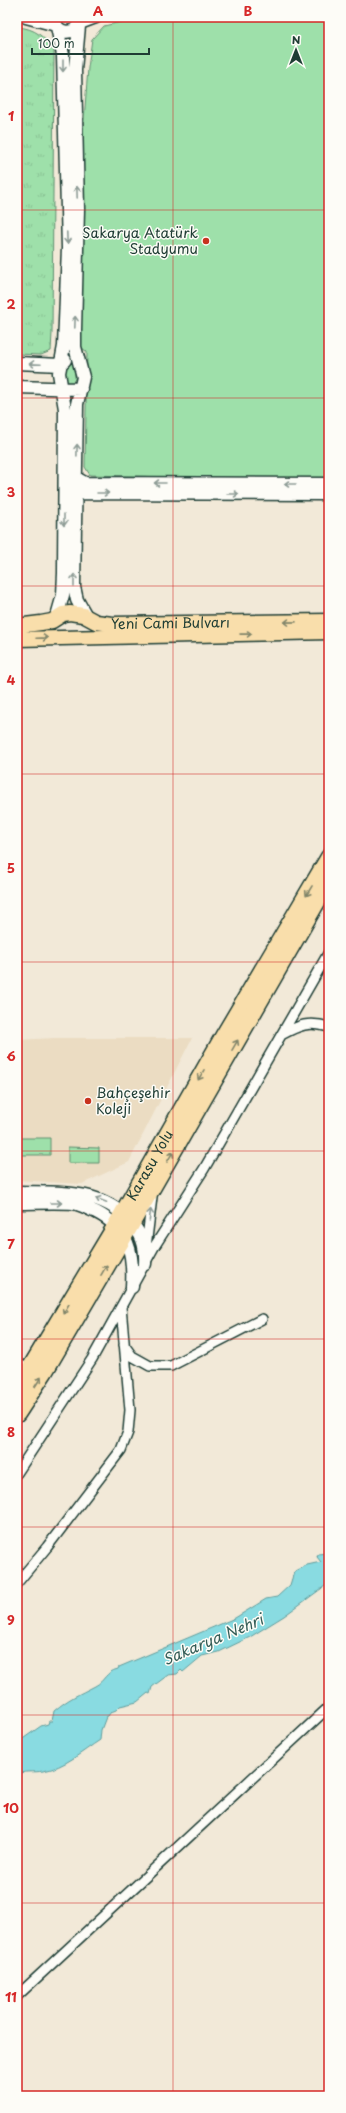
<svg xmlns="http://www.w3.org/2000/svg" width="346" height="2113" viewBox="0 0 346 2113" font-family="'Playpen Sans',sans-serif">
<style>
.built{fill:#ebdcc2}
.grass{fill:url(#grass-tufts);stroke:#5e8e6f}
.garden{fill:#9ee0aa;stroke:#5e8e6f}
.water{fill:#89dbe1;stroke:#5f9c9c}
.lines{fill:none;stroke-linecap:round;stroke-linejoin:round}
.street-casing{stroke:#1f3d34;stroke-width:12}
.secondary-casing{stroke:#1f3d34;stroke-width:15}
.primary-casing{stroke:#1f3d34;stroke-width:17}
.highway-casing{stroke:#1f3d34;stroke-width:19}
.street{stroke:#fdfcf7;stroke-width:9}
.secondary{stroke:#fdfcf7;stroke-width:12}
.primary{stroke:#f9deab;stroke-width:14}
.highway{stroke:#f9deab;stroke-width:16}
.oneway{stroke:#8e9c96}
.oneway2{stroke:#81856a}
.grid{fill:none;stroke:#d62828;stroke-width:1;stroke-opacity:0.55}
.poi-dot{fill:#c8321e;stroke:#fdfcf7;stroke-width:1.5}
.labels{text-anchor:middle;stroke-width:3;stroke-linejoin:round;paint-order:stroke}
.poi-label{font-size:14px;fill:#1f3d34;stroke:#fdfcf7;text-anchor:end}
.street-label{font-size:14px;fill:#1f3d34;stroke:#fdfcf7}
.water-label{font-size:15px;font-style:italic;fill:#345d57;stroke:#fdfcf7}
.neatline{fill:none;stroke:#d62828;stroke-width:1.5}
.grid-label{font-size:13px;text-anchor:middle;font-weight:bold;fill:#d62828}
</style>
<defs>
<pattern id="grass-tufts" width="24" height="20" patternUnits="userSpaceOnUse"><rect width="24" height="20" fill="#9ee0aa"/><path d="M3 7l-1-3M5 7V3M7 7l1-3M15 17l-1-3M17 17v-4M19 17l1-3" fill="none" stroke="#88c193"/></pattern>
</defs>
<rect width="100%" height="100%" fill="#f2e9d8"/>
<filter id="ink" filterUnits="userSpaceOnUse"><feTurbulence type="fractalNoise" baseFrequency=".025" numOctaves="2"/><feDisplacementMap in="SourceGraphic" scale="8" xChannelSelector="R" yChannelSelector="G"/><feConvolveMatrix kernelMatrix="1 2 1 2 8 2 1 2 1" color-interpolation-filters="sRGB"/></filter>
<g filter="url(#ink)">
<path class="built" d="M 54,1038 L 192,1038 L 129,1162 L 82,1184 L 17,1180 L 17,1040 Z"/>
<path class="grass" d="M 17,27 C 35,28 45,37 54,51 L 52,333 L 51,351 L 41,355 L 17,354 Z
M 70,362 L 75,366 L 75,379 L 72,383 L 66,382 L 65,378 L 65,365 Z"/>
<path class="garden" d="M 164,17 L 329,17 L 329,481 L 90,475 L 85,467 L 87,352 L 81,347 L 83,134 L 88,68 L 92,39 L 104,26 L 138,18 Z
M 19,1138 L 50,1138 L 50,1155 L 19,1155 Z
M 68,1147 L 99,1148 L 99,1163 L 68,1163 Z"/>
<path class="water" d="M 329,1547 L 329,1583 L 284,1616 L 250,1637 L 219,1652 L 202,1656 L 183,1672 L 181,1670 L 177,1674 L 168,1675 L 152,1687 L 150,1694 L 148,1693 L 137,1702 L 120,1706 L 116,1710 L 111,1712 L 108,1716 L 106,1717 L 101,1730 L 100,1740 C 83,1751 64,1768 43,1771 C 34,1773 24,1770 17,1775 L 17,1743 L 41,1726 L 48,1724 L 49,1721 L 52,1721 L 54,1711 C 69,1698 78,1695 95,1686 C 105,1681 105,1672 118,1669 L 119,1667 L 235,1618 L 266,1599 L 277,1597 L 290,1585 L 294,1572 L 307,1565 L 321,1562 L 317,1557 L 318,1554 L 327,1553 Z"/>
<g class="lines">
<defs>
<path id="street" d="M 281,1035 C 299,1025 309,1021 329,1027
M 146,1247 L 152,1197
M 124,1345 L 132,1356 L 150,1366 L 171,1366 L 262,1319
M 17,1363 L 30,1370
M 17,1473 L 92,1359 L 154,1247 L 204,1169 L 329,952
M 17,1583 L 47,1547 L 121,1450 L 128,1432 L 130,1410 L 121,1307
M 17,1996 L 329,1707"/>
<path id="secondary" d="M 26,17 L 56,25
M 54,17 L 57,27 C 63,33 69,33 77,29 L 81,17
M 80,23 L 96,17
M 79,26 L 75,70 L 78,209 L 75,330 L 75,347 L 83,377 L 77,404 L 74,587 L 77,600 L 86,616
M 17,363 L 60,365 L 65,360
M 17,387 L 81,389
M 69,478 L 76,478 L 85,483 L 329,484
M 68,496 L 84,493 L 329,494
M 57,616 L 63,595 L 64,573 L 65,409 L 59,373 L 64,346 L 68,248 L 63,55 L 57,27
M 17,1192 C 57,1193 100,1188 129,1220 C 142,1234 146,1245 145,1264
M 17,1203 C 35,1203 54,1202 73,1203 C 81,1204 88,1209 96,1212 C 129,1229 134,1252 132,1287"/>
<g id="primary">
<path id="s1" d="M 17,626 L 41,623 L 52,621 L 63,614 L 70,613 L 83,615 L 96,622 L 112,624 L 329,621"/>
<path d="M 17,639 L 329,632"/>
</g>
<g id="highway">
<path id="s2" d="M 17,1390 L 116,1225 L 224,1035 L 329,857"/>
<path d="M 17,1414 L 45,1371 L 132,1223 L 329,881"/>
</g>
</defs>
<use href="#street" class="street-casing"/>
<use href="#secondary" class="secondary-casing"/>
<use href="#primary" class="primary-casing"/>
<use href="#highway" class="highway-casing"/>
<use href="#street" class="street"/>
<use href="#secondary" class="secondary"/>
<use href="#primary" class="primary"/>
<use href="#highway" class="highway"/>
</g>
<defs><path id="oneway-shaft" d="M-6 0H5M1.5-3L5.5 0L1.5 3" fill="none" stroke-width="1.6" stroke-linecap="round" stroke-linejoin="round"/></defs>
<g class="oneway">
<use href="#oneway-shaft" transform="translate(63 66) rotate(90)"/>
<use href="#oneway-shaft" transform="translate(77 192) rotate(-92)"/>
<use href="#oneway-shaft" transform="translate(67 238) rotate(88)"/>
<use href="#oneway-shaft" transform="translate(75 322) rotate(-88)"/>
<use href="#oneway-shaft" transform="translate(35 364) rotate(-178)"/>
<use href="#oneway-shaft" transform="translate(77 450) rotate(-89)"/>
<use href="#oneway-shaft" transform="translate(160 483) rotate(-180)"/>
<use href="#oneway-shaft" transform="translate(290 484) rotate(-180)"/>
<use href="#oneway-shaft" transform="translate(103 493)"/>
<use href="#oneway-shaft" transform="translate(233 494)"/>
<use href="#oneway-shaft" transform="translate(64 520) rotate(90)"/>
<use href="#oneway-shaft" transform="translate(74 580) rotate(-90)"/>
<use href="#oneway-shaft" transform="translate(101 1200) rotate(-159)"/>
<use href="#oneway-shaft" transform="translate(56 1203)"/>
<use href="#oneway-shaft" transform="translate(150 1215) rotate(-84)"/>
</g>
<g class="oneway2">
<use href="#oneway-shaft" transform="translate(290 622) rotate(179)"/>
<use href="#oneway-shaft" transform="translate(246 634) rotate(-1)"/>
<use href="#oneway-shaft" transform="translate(42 638) rotate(-2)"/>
<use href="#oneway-shaft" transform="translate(309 891) rotate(121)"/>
<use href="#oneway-shaft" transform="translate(235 1045) rotate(-60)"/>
<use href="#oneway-shaft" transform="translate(201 1075) rotate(120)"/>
<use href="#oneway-shaft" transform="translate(170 1157) rotate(-60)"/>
<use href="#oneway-shaft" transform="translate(104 1270) rotate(-60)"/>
<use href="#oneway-shaft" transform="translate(66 1309) rotate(121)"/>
<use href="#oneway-shaft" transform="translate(38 1382) rotate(-57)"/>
</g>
</g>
<path class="grid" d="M 173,17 L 173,2096M 17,210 L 329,210M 17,398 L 329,398M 17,586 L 329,586M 17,774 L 329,774M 17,962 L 329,962M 17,1151 L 329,1151M 17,1339 L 329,1339M 17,1527 L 329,1527M 17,1715 L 329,1715M 17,1903 L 329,1903"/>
<g class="poi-dot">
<circle cx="206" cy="241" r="4"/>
<circle cx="88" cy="1101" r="4"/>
</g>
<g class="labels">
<g class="poi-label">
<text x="198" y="238">Sakarya Atatürk<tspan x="198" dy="16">Stadyumu</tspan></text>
<text x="96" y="1098" text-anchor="start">Bahçeşehir<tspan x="96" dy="16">Koleji</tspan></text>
</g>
<g class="street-label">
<text dy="5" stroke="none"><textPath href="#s1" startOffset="158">Yeni Cami Bulvarı</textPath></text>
<text dy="5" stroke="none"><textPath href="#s2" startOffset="261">Karasu Yolu</textPath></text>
</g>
<g class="water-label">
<text transform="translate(213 1640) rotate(-23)" y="5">Sakarya Nehri</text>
</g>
</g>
<rect width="346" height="2113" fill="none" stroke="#fdfcf7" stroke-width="44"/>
<g transform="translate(296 50)" stroke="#fdfcf7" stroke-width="3" paint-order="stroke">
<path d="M0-3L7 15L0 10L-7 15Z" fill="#1f3d34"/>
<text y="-6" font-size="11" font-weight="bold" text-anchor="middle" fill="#1f3d34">N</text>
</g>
<path d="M32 48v6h117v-6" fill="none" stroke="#1f3d34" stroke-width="2"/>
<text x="38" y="48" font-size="12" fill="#1f3d34" stroke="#fdfcf7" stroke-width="3" paint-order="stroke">100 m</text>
<rect x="22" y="22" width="302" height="2069" class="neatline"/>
<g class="grid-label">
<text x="98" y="16">A</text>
<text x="248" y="16">B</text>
<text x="11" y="121">1</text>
<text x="11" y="309">2</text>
<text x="11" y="497">3</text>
<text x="11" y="685">4</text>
<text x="11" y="873">5</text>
<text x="11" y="1061">6</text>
<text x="11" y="1249">7</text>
<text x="11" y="1437">8</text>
<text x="11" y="1625">9</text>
<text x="11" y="1813">10</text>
<text x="11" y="2002">11</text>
</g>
</svg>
